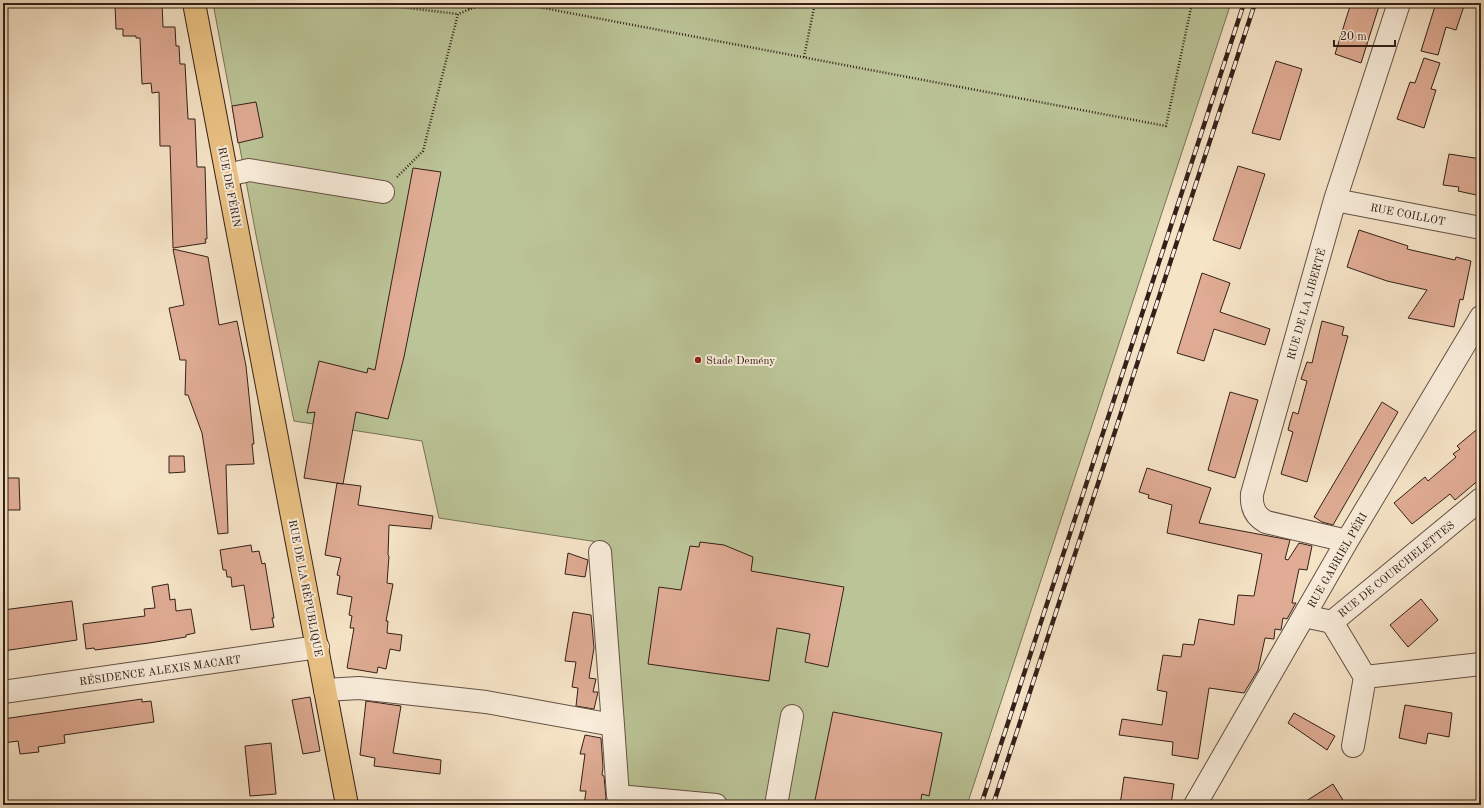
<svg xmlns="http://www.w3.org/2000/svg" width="1484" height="808" viewBox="0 0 1484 808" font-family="'Old Standard TT',serif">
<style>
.green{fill:#bbc497;stroke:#777258}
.building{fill:#e0ac95;stroke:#332019}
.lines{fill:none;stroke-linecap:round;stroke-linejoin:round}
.minor-casing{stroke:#645144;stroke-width:24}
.major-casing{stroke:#332019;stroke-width:24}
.path{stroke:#332019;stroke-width:2.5;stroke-dasharray:1 2;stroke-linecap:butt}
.minor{stroke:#f9eddb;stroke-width:22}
.major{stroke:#ebc284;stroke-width:22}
.rail-casing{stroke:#332019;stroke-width:4.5}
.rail{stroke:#f9eddb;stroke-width:3;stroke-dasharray:9;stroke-linecap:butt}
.poi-dot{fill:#8f2418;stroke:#f9eddb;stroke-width:1.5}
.labels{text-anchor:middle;stroke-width:4;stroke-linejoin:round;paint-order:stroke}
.street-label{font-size:11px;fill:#332019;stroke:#f9eddb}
.poi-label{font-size:11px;fill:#332019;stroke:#f9eddb;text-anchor:start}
</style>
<rect width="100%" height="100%" fill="#f6e4c7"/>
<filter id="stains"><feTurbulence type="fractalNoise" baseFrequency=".005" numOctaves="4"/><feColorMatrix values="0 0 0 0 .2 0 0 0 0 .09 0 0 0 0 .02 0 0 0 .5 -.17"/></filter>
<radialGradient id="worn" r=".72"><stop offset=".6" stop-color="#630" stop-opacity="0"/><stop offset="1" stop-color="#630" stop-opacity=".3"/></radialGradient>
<path class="green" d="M 213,3 L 1231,3 L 967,805 L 619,805 L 598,542 L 439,518 L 422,441 L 294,421 L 256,235 Z"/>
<path class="building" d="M 162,3 L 163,27 L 175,27 L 176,46 L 179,46 L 180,64 L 185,64 L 188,119 L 195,119 L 197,167 L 205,167 L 207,239 L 205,239 L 206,243 L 173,248 L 170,146 L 160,146 L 159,92 L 152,93 L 151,83 L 142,84 L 140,38 L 136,38 L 136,36 L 123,36 L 123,29 L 116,29 L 115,4 Z
M 1351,3 L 1380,3 L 1361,63 L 1335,54 Z
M 1436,3 L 1465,3 L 1456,30 L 1446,27 L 1438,55 L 1421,51 Z
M 1424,58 L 1440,63 L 1431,89 L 1436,90 L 1424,128 L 1397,119 L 1410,82 L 1415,83 Z
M 1276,61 L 1302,69 L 1280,140 L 1252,133 Z
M 256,102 L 263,137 L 238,143 L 232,106 Z
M 1449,154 L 1481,159 L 1481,196 L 1458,191 L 1459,187 L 1443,185 Z
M 1238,166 L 1265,174 L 1240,249 L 1213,240 Z
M 413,168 L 441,172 L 404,357 L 388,419 L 356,412 L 343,484 L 304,478 L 315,412 L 307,413 L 319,361 L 367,373 L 368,368 L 375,370 Z
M 1359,230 L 1408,246 L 1407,249 L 1455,260 L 1456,257 L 1471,261 L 1463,300 L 1460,299 L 1454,327 L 1408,318 L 1427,290 L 1387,281 L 1347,267 Z
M 173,249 L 208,257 L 219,325 L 237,321 L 246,366 L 254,444 L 252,444 L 254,464 L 226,465 L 228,533 L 218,534 L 202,433 L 188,395 L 185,395 L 186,360 L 180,360 L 169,308 L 184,305 Z
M 1202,273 L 1230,283 L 1220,312 L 1270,329 L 1265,345 L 1214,329 L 1204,361 L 1177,353 Z
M 1322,321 L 1344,327 L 1342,335 L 1348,336 L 1307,482 L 1281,474 L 1293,432 L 1288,430 L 1290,422 L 1293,412 L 1298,414 L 1307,381 L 1301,379 L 1307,362 L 1312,363 Z
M 1230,392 L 1258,400 L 1235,478 L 1208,470 Z
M 1382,402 L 1398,412 L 1333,525 L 1322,522 L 1314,517 Z
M 1481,426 L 1481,478 L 1455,500 L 1450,494 L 1412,524 L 1394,503 L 1425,477 L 1428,481 L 1456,457 L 1453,454 L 1460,449 L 1457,446 Z
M 169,456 L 184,456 L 185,472 L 169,473 Z
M 1147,468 L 1211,488 L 1199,523 L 1290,540 L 1285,559 L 1288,560 L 1299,543 L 1312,546 L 1307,570 L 1299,569 L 1292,603 L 1296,603 L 1287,619 L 1283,618 L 1281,630 L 1275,629 L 1274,639 L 1265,638 L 1258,670 L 1244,693 L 1209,688 L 1198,759 L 1172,755 L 1173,742 L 1119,735 L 1122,719 L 1162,725 L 1167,692 L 1157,690 L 1163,655 L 1181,657 L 1183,644 L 1194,645 L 1199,619 L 1234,625 L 1238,595 L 1254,596 L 1262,554 L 1167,533 L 1172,505 L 1148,498 L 1149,495 L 1139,492 Z
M 3,478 L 19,478 L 20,510 L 3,510 Z
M 337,483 L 361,486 L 358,505 L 433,516 L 431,529 L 389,525 L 388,555 L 389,556 L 387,583 L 393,584 L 386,621 L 388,621 L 387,633 L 402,635 L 400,651 L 390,649 L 386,669 L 378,667 L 377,673 L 347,668 L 354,628 L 350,628 L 352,616 L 349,615 L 352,597 L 337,594 L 340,576 L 337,575 L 341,558 L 325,555 Z
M 700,542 L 724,545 L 753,557 L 751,571 L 844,587 L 828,667 L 805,662 L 810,634 L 777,628 L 769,681 L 648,664 L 659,587 L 681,590 L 690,546 L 699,547 Z
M 251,545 L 252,552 L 259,551 L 262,564 L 265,563 L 274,618 L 272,618 L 274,627 L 251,630 L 244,585 L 232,587 L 231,577 L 227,577 L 226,570 L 223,570 L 220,550 Z
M 568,553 L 588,560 L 585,577 L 565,574 Z
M 168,584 L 170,600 L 175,599 L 176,611 L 191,609 L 195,633 L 186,635 L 186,637 L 149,643 L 95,650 L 94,648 L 86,649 L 83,624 L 145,616 L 144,609 L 155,608 L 152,587 Z
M 1421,599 L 1438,620 L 1408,647 L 1390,625 Z
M 72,601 L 77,640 L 3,651 L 3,610 Z
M 573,612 L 591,615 L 594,648 L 589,678 L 596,679 L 593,692 L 598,692 L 594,709 L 576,706 L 578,688 L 572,687 L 576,662 L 565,661 Z
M 310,697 L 320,751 L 303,754 L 292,700 Z
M 142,699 L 142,702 L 151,701 L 154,722 L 64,735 L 65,743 L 38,747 L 39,752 L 20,754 L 18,741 L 3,743 L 3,719 Z
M 366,701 L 401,706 L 393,753 L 441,760 L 440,774 L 374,766 L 375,758 L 360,755 Z
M 1405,705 L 1452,713 L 1449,737 L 1428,733 L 1426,744 L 1399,738 Z
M 833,712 L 942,733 L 929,796 L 922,794 L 920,805 L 814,805 Z
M 1294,713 L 1335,736 L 1327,750 L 1288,723 Z
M 585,735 L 601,738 L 603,767 L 602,775 L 604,776 L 606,798 L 604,805 L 584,805 L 586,791 L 580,791 L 585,754 L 580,754 Z
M 271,743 L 276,794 L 250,796 L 245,746 Z
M 1124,777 L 1174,784 L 1171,805 L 1120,805 Z
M 1333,784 L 1346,805 L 1300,805 Z"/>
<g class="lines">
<defs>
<path id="minor" d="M 228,175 L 249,170 L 383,192
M 1335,200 L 1481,228
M 1347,541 L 1266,522 C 1255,516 1251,507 1252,494 L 1335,200 L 1399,3
M 600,552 L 613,725
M 1304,616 L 1332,622 L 1481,499
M 1332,622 L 1365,677 L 1481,664
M 325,690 L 359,688 L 486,702 L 613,725 L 618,796 L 716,805
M 3,692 L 318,647
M 1353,746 L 1365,677
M 776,805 L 792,716
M 1195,805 L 1347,541 L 1481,317"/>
<path id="major" d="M 194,3 L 347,805"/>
</defs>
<use href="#minor" class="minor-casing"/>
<use href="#major" class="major-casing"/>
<path class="path" d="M 366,3 L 458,14
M 517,3 L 1166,126 L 1192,3
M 469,9 L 472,3
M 804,57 L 815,3
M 397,177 L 423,151 L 458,14 L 486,3"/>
<use href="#minor" class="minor"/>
<use href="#major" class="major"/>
<defs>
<path id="rail" d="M 981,805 L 1244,3
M 993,805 L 1255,3"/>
</defs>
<use href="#rail" class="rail-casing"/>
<use href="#rail" class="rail"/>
</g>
<circle class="poi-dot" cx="698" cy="360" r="4"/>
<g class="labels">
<g class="street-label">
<text transform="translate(230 187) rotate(79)" y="4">RUE DE FÉRIN</text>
<text transform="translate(1408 214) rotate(11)" y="4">RUE COILLOT</text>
<text transform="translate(1306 304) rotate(-74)" y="4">RUE DE LA LIBERTÉ</text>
<text transform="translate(1337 560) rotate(-60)" y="4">RUE GABRIEL PÉRI</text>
<text transform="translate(1396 569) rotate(-39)" y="4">RUE DE COURCHELETTES</text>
<text transform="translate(306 588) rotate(79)" y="4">RUE DE LA RÉPUBLIQUE</text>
<text transform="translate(160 670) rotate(-8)" y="4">RÉSIDENCE ALEXIS MACART</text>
</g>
<g class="poi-label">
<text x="706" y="364">Stade Demény</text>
</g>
</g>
<rect width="1484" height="808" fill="none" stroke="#f6e4c7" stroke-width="16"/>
<rect x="4" y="4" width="1476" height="800" fill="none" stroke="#332019" stroke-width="2"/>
<rect x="8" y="8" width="1468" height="792" fill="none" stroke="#332019"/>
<path d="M1334 40v6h61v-6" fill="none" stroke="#332019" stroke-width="2"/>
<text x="1340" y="40" font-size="12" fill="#332019" stroke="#f9eddb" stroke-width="3" paint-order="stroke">20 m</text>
<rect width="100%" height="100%" filter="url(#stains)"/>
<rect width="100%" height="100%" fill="url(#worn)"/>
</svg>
